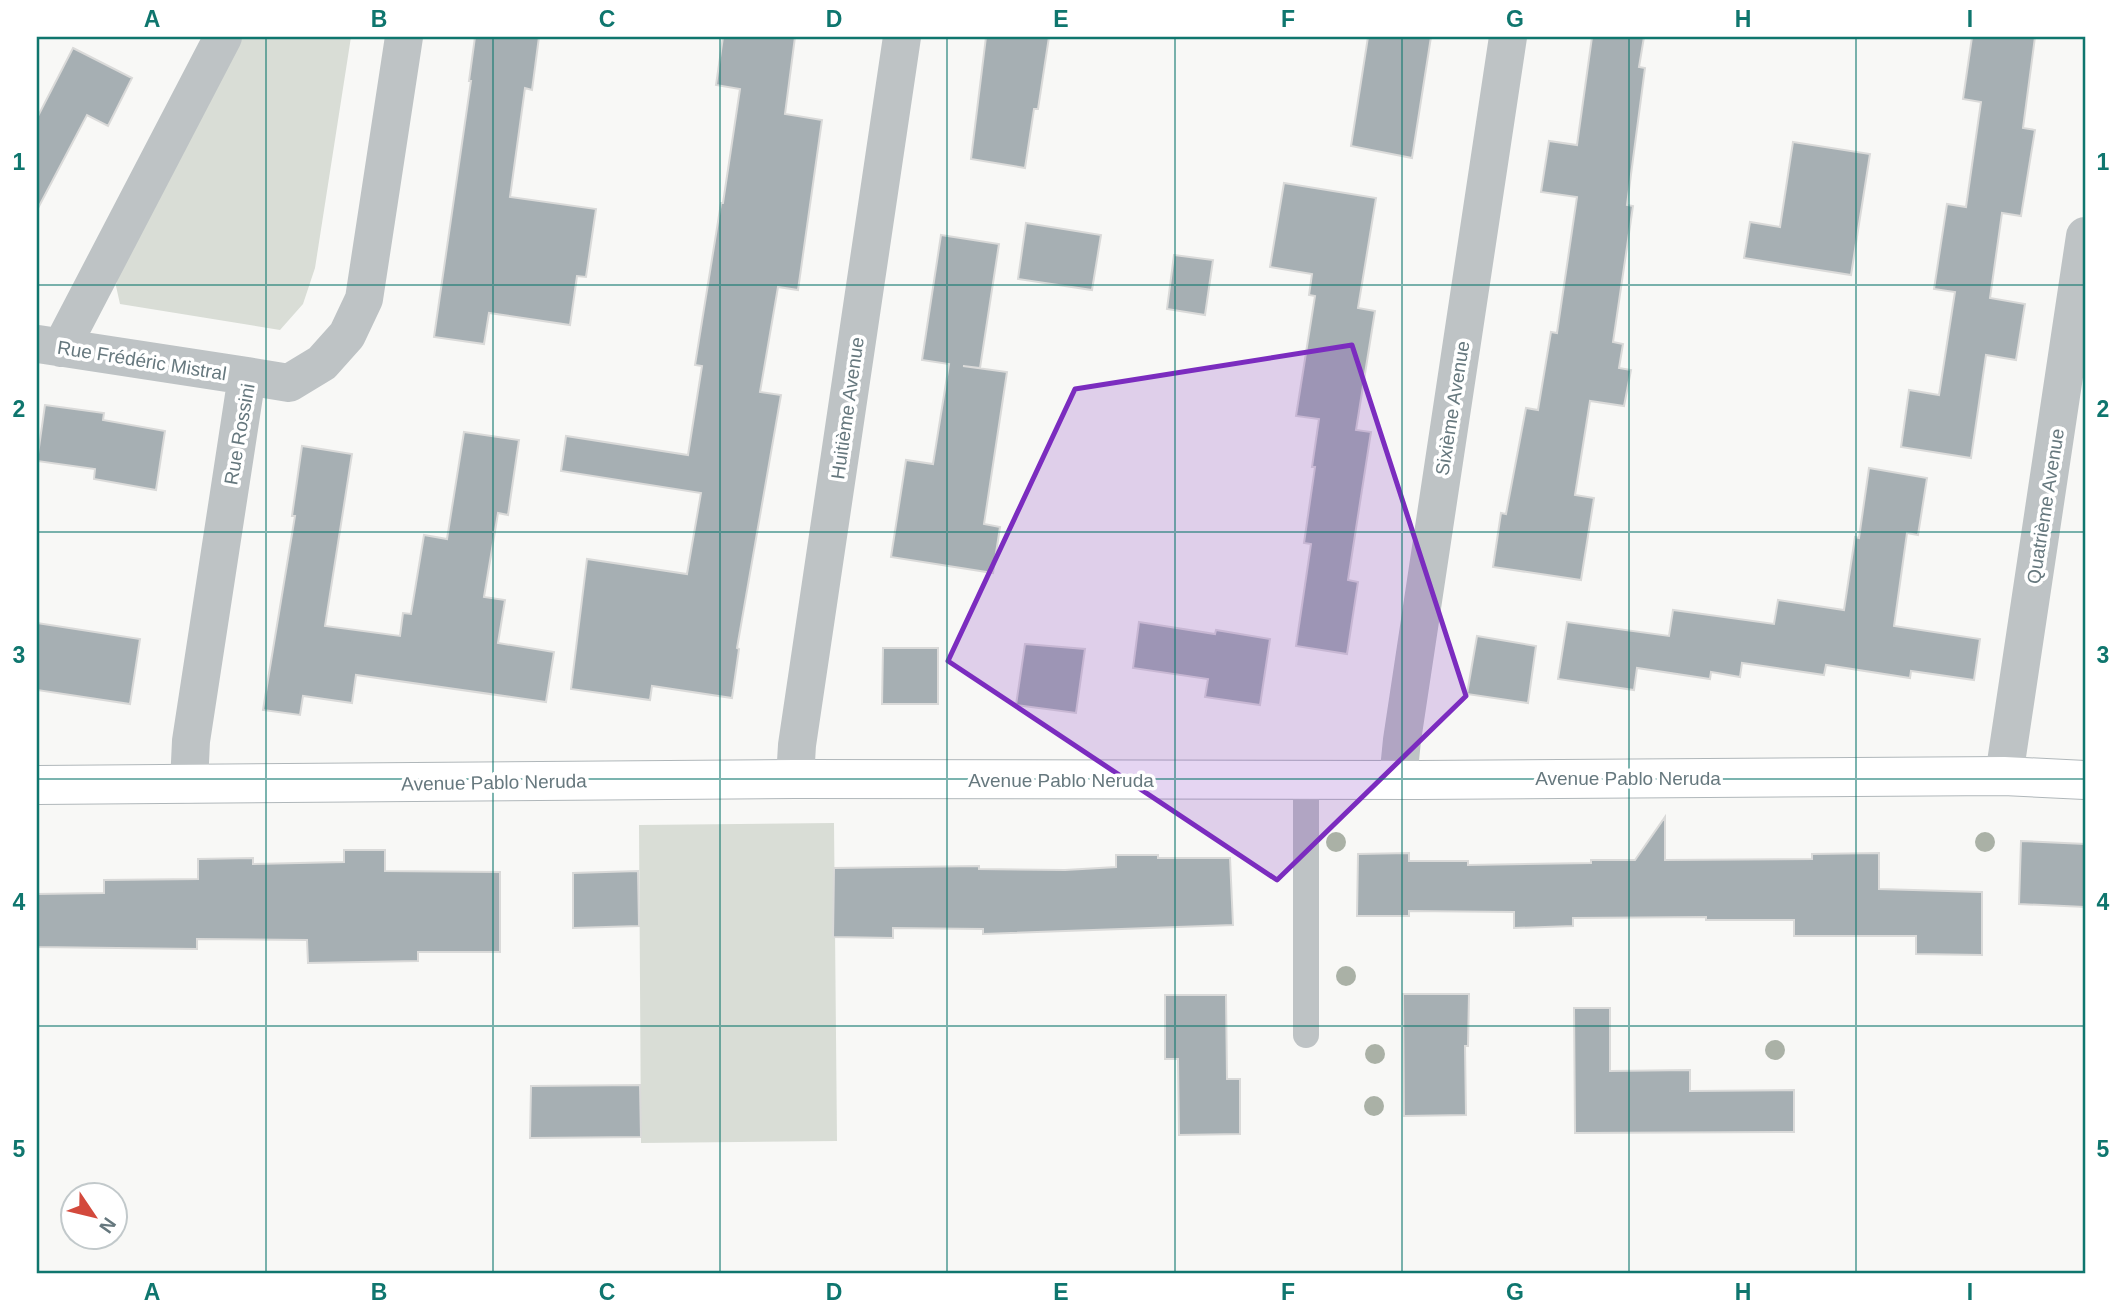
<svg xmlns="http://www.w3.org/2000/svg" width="2122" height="1311" viewBox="0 0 2122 1311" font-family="Arial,sans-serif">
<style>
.green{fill:#d9ddd6}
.building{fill:#a6afb3;stroke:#dadad9;stroke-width:2}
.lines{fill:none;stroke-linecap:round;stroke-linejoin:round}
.secondary-casing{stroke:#b0b7ba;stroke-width:40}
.lane{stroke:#bec3c5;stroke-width:26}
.street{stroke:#bec3c5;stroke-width:38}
.secondary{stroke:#fff;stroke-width:38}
.tree{fill:#aab1a6}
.marked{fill:#7b2cbf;fill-opacity:0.2;stroke:#7b2cbf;stroke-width:5;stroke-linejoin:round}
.grid{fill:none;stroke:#0f766e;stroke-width:2;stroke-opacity:0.55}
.labels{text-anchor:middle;stroke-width:7;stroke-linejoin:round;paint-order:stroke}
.street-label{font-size:19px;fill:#66787e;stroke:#fff}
.neatline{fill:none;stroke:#0f766e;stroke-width:2.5}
.grid-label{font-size:23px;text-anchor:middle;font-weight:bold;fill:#0f766e}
</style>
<rect width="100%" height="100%" fill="#f8f8f6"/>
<path class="green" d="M 237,37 L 351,37 L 315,268 L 303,304 L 280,330 L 120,304 L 116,286 L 118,266 Z
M 834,823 L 837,1141 L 641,1143 L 639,825 Z"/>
<path class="building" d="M 475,37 L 539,37 L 532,90 L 525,88 L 510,197 L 596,209 L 586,277 L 577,276 L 570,325 L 489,313 L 484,344 L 434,337 L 471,81 L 469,81 Z
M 723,37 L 795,37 L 785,114 L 822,120 L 798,290 L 778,287 L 760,392 L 781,395 L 737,648 L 739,649 L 732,698 L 652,686 L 650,700 L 571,689 L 587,559 L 687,574 L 701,493 L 561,471 L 566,436 L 688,455 L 702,366 L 695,365 L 721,203 L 723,203 L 740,89 L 716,85 Z
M 986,37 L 1049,37 L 1038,109 L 1034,109 L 1025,168 L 971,159 Z
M 1368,37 L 1431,37 L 1412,158 L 1351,146 Z
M 1592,37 L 1644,37 L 1639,67 L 1645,68 L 1627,205 L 1633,206 L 1613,342 L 1623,344 L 1619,368 L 1631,370 L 1624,406 L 1590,401 L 1575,495 L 1594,498 L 1581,580 L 1493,567 L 1501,513 L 1506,514 L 1526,408 L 1538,410 L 1551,332 L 1557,333 L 1577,197 L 1541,192 L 1549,141 L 1577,145 Z
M 1972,37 L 2035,37 L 2023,128 L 2035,130 L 2021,216 L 2002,213 L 1990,298 L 2025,304 L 2016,360 L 1986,355 L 1971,458 L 1901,447 L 1909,390 L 1939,395 L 1955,292 L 1934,289 L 1947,204 L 1966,207 L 1981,102 L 1963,99 Z
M 73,48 L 132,78 L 108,126 L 87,115 L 37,210 L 37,118 Z
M 1793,142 L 1870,154 L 1851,275 L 1744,258 L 1750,222 L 1780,227 Z
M 1284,183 L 1376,198 L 1358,308 L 1375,311 L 1356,430 L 1371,432 L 1348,580 L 1358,582 L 1347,654 L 1296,646 L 1311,544 L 1304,543 L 1315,467 L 1312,467 L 1319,419 L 1296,416 L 1315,296 L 1309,295 L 1312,274 L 1270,267 Z
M 1026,223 L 1101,235 L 1092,290 L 1018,279 Z
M 941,235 L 999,244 L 980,368 L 963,366 L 1007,372 L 984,524 L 1000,527 L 993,573 L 891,557 L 906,460 L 933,464 L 949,364 L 922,360 Z
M 1174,255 L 1213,260 L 1205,315 L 1167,309 Z
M 45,405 L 104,413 L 103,420 L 165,431 L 156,490 L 94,479 L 95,469 L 37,461 Z
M 464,432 L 519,440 L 508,515 L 498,513 L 484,597 L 505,600 L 498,643 L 554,652 L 546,702 L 356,675 L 352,703 L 303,696 L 300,715 L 263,710 L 295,516 L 292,516 L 302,446 L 352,454 L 325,626 L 400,636 L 403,613 L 411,614 L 424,535 L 447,539 Z
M 1869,468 L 1927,478 L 1918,535 L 1907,533 L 1894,626 L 1980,639 L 1974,680 L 1911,671 L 1910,678 L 1826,665 L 1824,675 L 1742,663 L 1740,677 L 1711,672 L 1710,679 L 1637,668 L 1634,690 L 1558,679 L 1567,622 L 1669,636 L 1673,610 L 1774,624 L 1778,600 L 1844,610 L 1855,537 L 1859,538 Z
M 1139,622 L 1215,634 L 1216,630 L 1270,639 L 1260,705 L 1205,697 L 1208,679 L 1133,668 Z
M 37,623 L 140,639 L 130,704 L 37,690 Z
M 1477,636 L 1536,646 L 1528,703 L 1467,694 Z
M 1025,644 L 1085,649 L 1076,713 L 1016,705 Z
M 883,648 L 938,648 L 938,704 L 882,704 Z
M 1665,817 L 1665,860 L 1812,859 L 1812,854 L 1879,853 L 1879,889 L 1982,892 L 1982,955 L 1916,954 L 1916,936 L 1794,936 L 1794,920 L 1706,920 L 1706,917 L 1573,918 L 1573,926 L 1514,928 L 1514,912 L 1409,911 L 1409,916 L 1357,916 L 1358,854 L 1409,853 L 1409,861 L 1468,861 L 1468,865 L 1591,863 L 1591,860 L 1635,860 Z
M 2021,841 L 2085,844 L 2085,907 L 2019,904 Z
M 344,850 L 385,850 L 385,871 L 500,872 L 500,952 L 418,952 L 418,961 L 308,963 L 307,940 L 197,939 L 197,949 L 37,947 L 37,894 L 104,893 L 104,880 L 198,879 L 198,859 L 253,858 L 253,864 L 344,862 Z
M 1116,855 L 1158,855 L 1158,858 L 1230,858 L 1233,925 L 983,934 L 983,929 L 893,928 L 893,938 L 833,937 L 834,868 L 979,866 L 979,869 L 1065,870 L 1116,867 Z
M 638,871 L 639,926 L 573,928 L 573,873 Z
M 1403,994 L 1469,994 L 1468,1046 L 1465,1046 L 1466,1115 L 1404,1116 Z
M 1165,995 L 1226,995 L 1227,1079 L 1240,1079 L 1240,1134 L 1179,1135 L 1178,1059 L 1165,1059 Z
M 1574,1008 L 1610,1008 L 1610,1071 L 1690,1070 L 1690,1091 L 1794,1090 L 1794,1132 L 1575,1133 Z
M 640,1085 L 641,1137 L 530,1138 L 531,1086 Z"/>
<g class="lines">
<defs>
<path id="secondary" d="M 37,785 L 795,779 L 1418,780 L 2004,776 L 2085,780"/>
</defs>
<use href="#secondary" class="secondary-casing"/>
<path class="lane" d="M 1306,1035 L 1306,780"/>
<path class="street" d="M 38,344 L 247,376
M 61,348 L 223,37
M 2004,776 L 2085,236
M 795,779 L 797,745 L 902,37
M 1398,780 L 1402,740 L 1508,37
M 189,784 L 191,741 L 247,376 L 289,383 L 322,363 L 347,335 L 364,299 L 404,37"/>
<use href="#secondary" class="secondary"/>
</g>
<g class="tree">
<circle cx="1336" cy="842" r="10"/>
<circle cx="1985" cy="842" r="10"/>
<circle cx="1346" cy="976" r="10"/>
<circle cx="1775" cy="1050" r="10"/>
<circle cx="1375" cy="1054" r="10"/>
<circle cx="1374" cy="1106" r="10"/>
</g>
<path class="marked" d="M 1352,345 L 1466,696 L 1277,880 L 948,661 L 1075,389 Z"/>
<path class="grid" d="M 266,37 L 266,1274M 493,37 L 493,1274M 720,37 L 720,1274M 947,37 L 947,1274M 1175,37 L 1175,1274M 1402,37 L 1402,1274M 1629,37 L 1629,1274M 1856,37 L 1856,1274M 37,285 L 2085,285M 37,532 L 2085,532M 37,779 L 2085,779M 37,1026 L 2085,1026"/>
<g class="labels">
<g class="street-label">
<text transform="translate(142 360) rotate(9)" y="7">Rue Frédéric Mistral</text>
<text transform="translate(847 408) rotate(-82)" y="7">Huitième Avenue</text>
<text transform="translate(1452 408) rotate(-81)" y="7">Sixième Avenue</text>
<text transform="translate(239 434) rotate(-80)" y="7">Rue Rossini</text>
<text transform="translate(2045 506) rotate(-81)" y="7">Quatrième Avenue</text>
<text x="1628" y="785">Avenue Pablo Neruda</text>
<text x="1061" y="787">Avenue Pablo Neruda</text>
<text transform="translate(494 782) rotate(-1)" y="7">Avenue Pablo Neruda</text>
</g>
</g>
<rect width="2122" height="1311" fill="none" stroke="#ffffff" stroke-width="77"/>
<g transform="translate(94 1216) rotate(125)"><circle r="33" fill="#ffffff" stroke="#c2c9cb" stroke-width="2"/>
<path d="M0-5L12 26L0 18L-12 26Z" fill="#d3493c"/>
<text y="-10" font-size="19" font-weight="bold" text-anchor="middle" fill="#66787e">N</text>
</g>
<rect x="38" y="38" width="2046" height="1234" class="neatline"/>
<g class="grid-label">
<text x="152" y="27">A</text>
<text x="379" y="27">B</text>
<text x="607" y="27">C</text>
<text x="834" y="27">D</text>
<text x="1061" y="27">E</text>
<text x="1288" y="27">F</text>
<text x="1515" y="27">G</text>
<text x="1743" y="27">H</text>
<text x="1970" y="27">I</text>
<text x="19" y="170">1</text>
<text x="2103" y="170">1</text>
<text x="19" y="417">2</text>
<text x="2103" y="417">2</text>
<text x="19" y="663">3</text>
<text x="2103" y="663">3</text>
<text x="19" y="910">4</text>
<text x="2103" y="910">4</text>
<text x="19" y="1157">5</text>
<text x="2103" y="1157">5</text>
<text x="152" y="1300">A</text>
<text x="379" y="1300">B</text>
<text x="607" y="1300">C</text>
<text x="834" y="1300">D</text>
<text x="1061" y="1300">E</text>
<text x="1288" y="1300">F</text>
<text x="1515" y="1300">G</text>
<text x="1743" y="1300">H</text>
<text x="1970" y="1300">I</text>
</g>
</svg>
